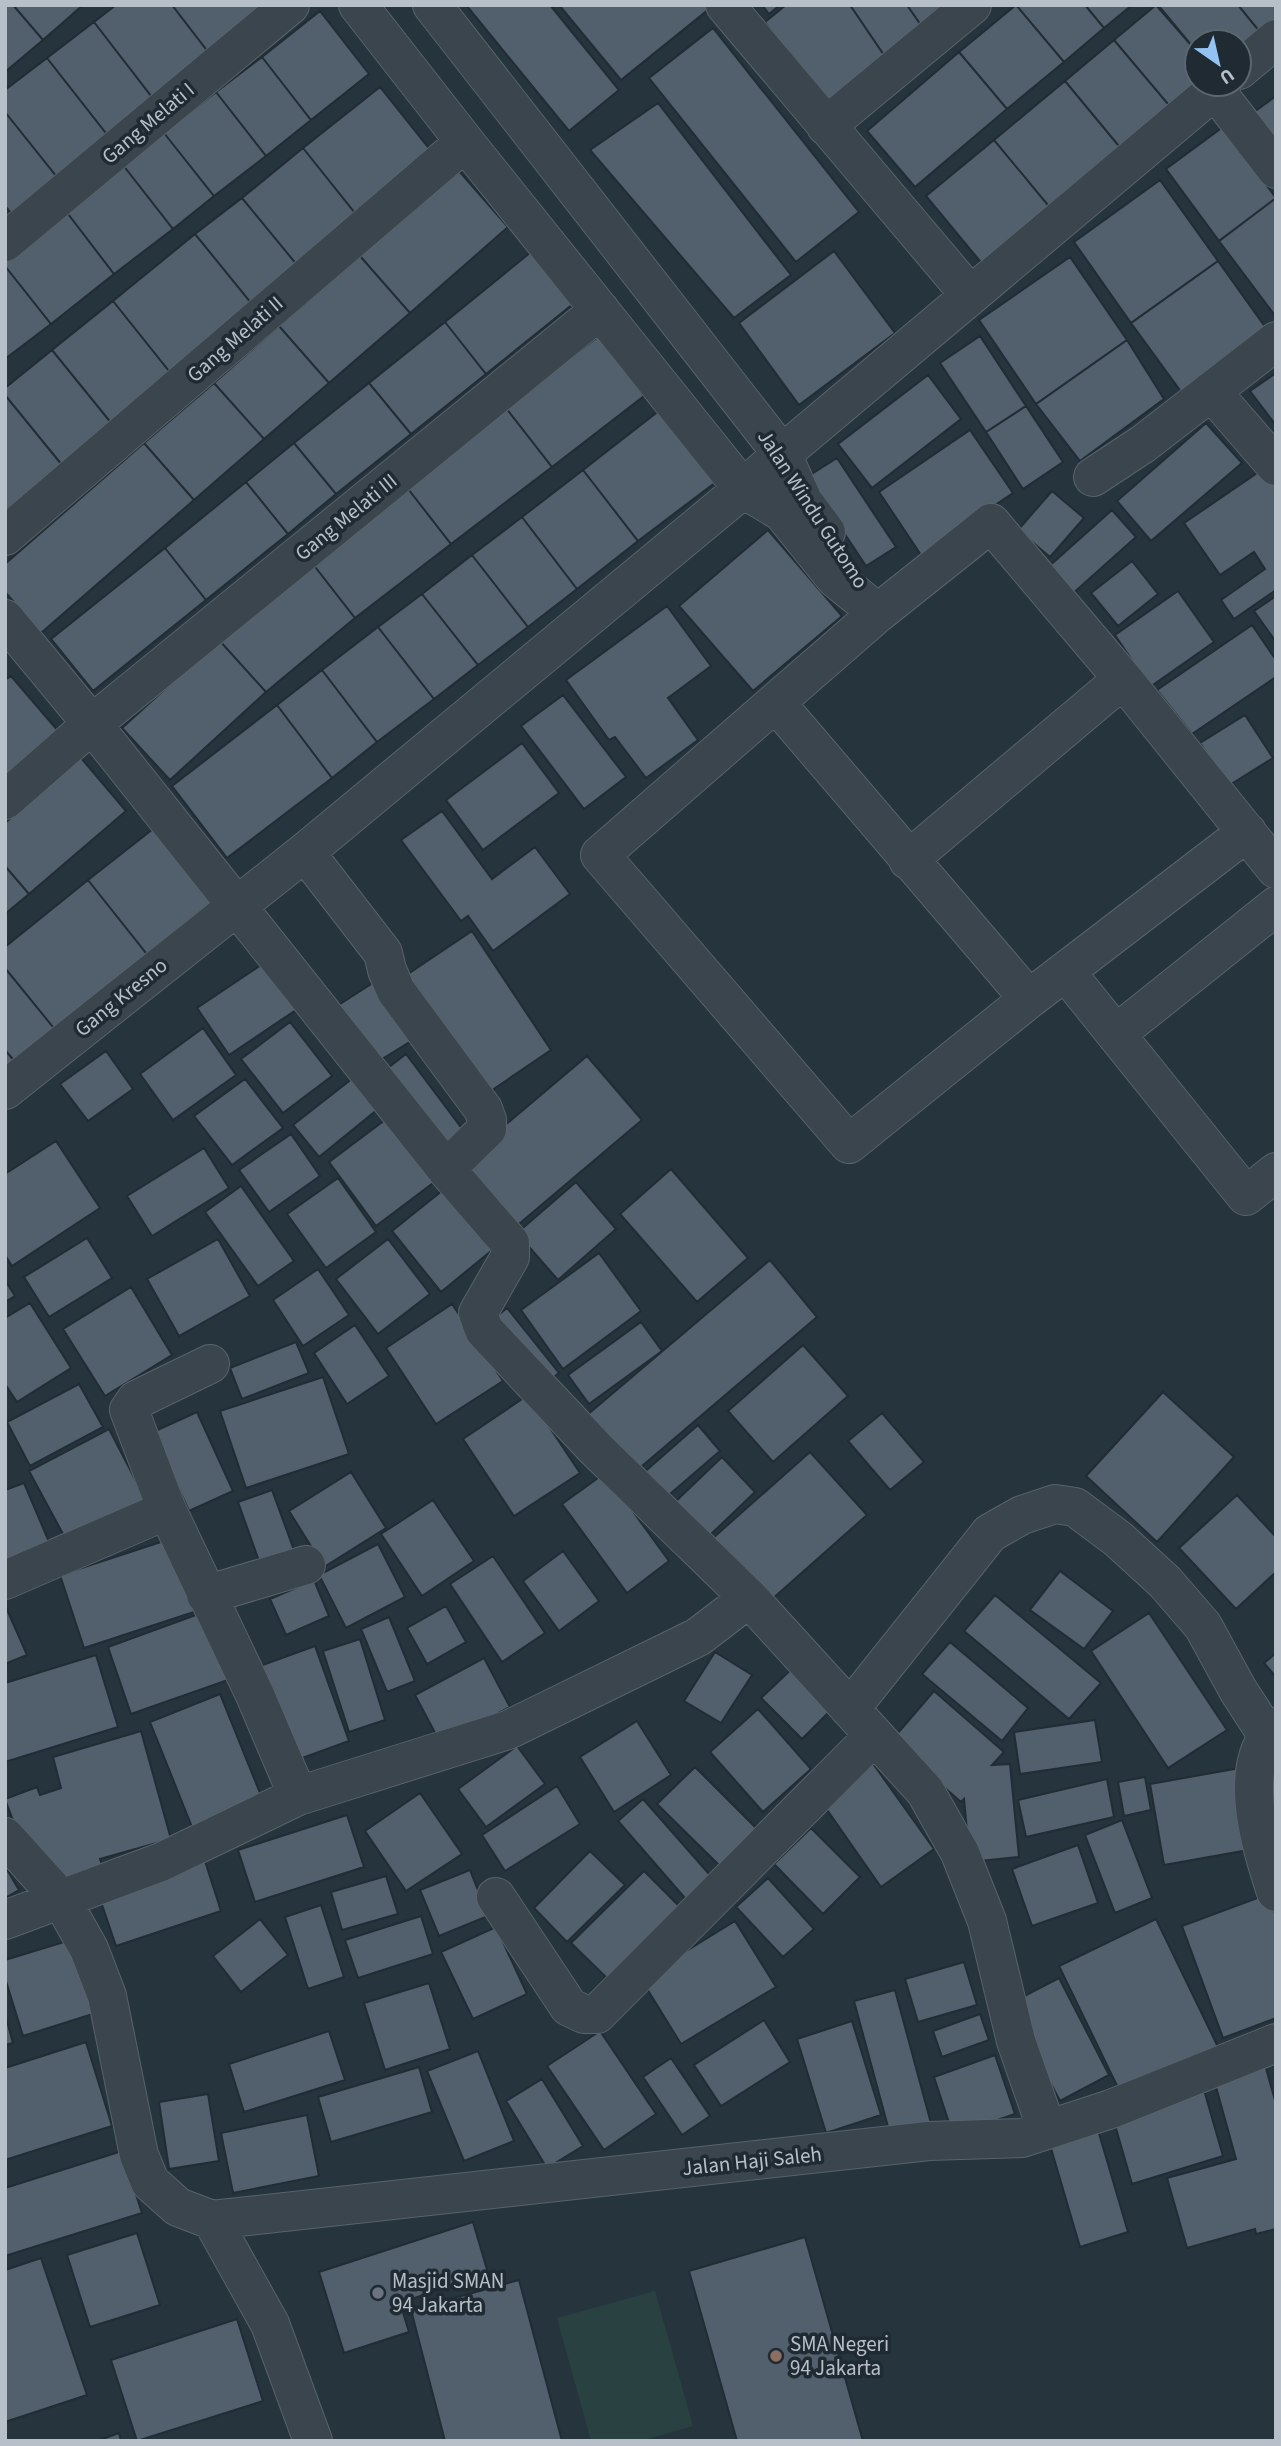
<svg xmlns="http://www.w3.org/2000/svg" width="1281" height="2446" viewBox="0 0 1281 2446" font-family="'Source Sans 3',sans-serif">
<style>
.grass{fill:#294140}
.building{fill:#525f6c;stroke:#212c35;stroke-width:2}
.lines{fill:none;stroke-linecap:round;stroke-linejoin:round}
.minor-casing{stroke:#58636c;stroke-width:40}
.minor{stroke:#3a454e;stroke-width:38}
.worship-dot{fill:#6b7280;stroke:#1f2a33;stroke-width:2.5}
.education-dot{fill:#8d6e63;stroke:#1f2a33;stroke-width:2.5}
.labels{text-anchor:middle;stroke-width:7;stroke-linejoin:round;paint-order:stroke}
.street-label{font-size:21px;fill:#b7c0c9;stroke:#1f2a33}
.poi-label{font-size:21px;fill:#b7c0c9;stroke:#1f2a33;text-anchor:start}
</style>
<rect width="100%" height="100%" fill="#26343e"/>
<path class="grass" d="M 655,2291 L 693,2426 L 641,2441 L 591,2441 L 557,2318 Z"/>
<path class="building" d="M 5,5 L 13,5 L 43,40 L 5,72 Z
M 13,5 L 83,5 L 43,40 Z
M 116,5 L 172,5 L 212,57 L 155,101 L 94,22 Z
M 172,5 L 261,5 L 212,57 Z
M 466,5 L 550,5 L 619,90 L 569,131 Z
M 559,5 L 706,5 L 709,9 L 621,80 Z
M 762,5 L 780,5 L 769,14 Z
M 786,5 L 850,5 L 886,58 L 825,107 L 765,22 Z
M 850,5 L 907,5 L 925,31 L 886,58 Z
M 907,5 L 958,5 L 925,31 Z
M 1016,5 L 1064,62 L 1007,109 L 959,52 Z
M 1016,5 L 1085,5 L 1104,28 L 1064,62 Z
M 1085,5 L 1132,5 L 1104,28 Z
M 1156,5 L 1197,52 L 1197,84 L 1173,110 L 1114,40 Z
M 1158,5 L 1238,5 L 1264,37 L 1239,56 L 1239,42 L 1197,42 L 1197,52 Z
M 1238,5 L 1276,5 L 1276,27 L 1264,37 Z
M 320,11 L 369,74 L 311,120 L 262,57 Z
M 94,22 L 155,101 L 109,137 L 47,58 Z
M 713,28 L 859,212 L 796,262 L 649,78 Z
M 1114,40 L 1173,110 L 1123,151 L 1065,81 Z
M 959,52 L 1007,109 L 915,187 L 867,131 Z
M 262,57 L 311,120 L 266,156 L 216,92 Z
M 47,58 L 109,137 L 57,177 L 5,112 L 5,90 Z
M 1065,81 L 1123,151 L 1052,210 L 994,140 Z
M 380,87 L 439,161 L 363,223 L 303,148 Z
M 216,92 L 266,156 L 214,196 L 164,133 Z
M 1276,96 L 1276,156 L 1247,117 Z
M 658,103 L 791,275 L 734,318 L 590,150 Z
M 5,112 L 57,177 L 11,213 L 5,206 Z
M 1223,127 L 1276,198 L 1219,241 L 1166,169 Z
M 164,133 L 214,196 L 173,229 L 123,165 Z
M 994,140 L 1052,210 L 984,266 L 926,196 Z
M 303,148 L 363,223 L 302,271 L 242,198 Z
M 123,165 L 173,229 L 114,274 L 65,210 Z
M 459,171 L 508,227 L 410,313 L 360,256 Z
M 1160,180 L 1218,261 L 1131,323 L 1074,242 Z
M 242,198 L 302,271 L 256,309 L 195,234 Z
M 1276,198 L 1276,317 L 1219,241 Z
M 65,210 L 114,274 L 51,324 L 5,266 L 5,257 Z
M 195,234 L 256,309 L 173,376 L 113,301 Z
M 834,251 L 895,333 L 799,405 L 739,323 Z
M 531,252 L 573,304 L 486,374 L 445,322 Z
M 360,256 L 410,313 L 329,383 L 279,326 Z
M 1070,257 L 1127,340 L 1036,404 L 979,320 Z
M 1218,261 L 1268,331 L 1182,393 L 1131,323 Z
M 5,266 L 51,324 L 5,359 Z
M 113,301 L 173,376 L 112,424 L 52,350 Z
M 445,322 L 486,374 L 411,434 L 369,383 Z
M 279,326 L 329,383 L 264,439 L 214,383 Z
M 599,336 L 644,396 L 552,467 L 506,408 Z
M 980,336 L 1026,406 L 986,432 L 940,363 Z
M 1127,340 L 1164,399 L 1080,461 L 1036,404 Z
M 52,350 L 112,424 L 62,465 L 5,395 L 5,388 Z
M 1276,373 L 1276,424 L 1275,424 L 1250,391 Z
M 928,375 L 961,419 L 872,488 L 838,444 Z
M 214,383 L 264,439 L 194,500 L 144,443 Z
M 369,383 L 411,434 L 336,494 L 294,443 Z
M 5,395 L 62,465 L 5,511 Z
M 1026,406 L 1063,462 L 1023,489 L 986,432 Z
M 506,408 L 552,467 L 451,544 L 405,485 Z
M 660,410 L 716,482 L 638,541 L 583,470 Z
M 1206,423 L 1242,463 L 1151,541 L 1117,501 Z
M 970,430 L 1013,493 L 921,555 L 879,492 Z
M 144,443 L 194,500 L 41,633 L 5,592 L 5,564 Z
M 294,443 L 336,494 L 288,534 L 246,482 Z
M 837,458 L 896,547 L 866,566 L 807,477 Z
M 1266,467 L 1276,481 L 1276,590 L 1234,619 L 1221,600 L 1265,569 L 1254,552 L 1220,575 L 1184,523 Z
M 583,470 L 638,541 L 577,589 L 522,517 Z
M 246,482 L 288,534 L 206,600 L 165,548 Z
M 405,485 L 451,544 L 355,618 L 309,559 Z
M 1052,491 L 1084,518 L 1050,557 L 1018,530 Z
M 1112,510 L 1136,537 L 1070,596 L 1046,569 Z
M 522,517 L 577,589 L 528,627 L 472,555 Z
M 768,530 L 842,616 L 753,691 L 679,606 Z
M 165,548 L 206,600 L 93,691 L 51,639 Z
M 472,555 L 528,627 L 478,665 L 422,594 Z
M 309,559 L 355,618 L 266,692 L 219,640 Z
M 1132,561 L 1158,594 L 1118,626 L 1091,593 Z
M 1178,591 L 1214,642 L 1150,687 L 1115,635 Z
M 422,594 L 478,665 L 434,699 L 378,627 Z
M 1276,596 L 1276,642 L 1254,611 Z
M 667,606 L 711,666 L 668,698 L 698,740 L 646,778 L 615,737 L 609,740 L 566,680 Z
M 1252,625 L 1276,660 L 1276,677 L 1192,734 L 1157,690 Z
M 378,627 L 434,699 L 377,742 L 322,670 Z
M 219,640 L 266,692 L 170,780 L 122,728 Z
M 322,670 L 377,742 L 332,778 L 277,705 Z
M 11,676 L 59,732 L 5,778 L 5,680 Z
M 563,695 L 626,777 L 584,809 L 521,726 Z
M 277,705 L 332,778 L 227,858 L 172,786 Z
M 1245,715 L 1273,758 L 1228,786 L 1200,743 Z
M 522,743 L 559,793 L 483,850 L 446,800 Z
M 81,758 L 126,811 L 29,894 L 5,866 L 5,823 Z
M 442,811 L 492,879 L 535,847 L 570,894 L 493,951 L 468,916 L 461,921 L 401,840 Z
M 153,829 L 214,906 L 150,958 L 88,880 Z
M 5,866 L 29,894 L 5,914 Z
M 88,880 L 150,958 L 57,1032 L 5,968 L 5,947 Z
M 472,931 L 551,1050 L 485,1095 L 405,976 Z
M 264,963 L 296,1010 L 229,1055 L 197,1008 Z
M 5,968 L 57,1032 L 17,1064 L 5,1050 Z
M 379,979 L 416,1038 L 374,1064 L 337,1006 Z
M 290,1022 L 332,1076 L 283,1113 L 241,1059 Z
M 203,1028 L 236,1075 L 173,1120 L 140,1074 Z
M 5,1050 L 17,1064 L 5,1074 Z
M 106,1051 L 133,1089 L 88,1121 L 60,1084 Z
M 406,1054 L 463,1130 L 441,1147 L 384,1071 Z
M 587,1056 L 642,1120 L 513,1229 L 458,1165 Z
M 353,1078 L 378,1109 L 319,1157 L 293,1125 Z
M 245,1079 L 283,1128 L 232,1165 L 194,1116 Z
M 393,1114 L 441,1177 L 376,1226 L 329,1162 Z
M 291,1134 L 320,1176 L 269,1212 L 239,1170 Z
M 56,1141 L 100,1208 L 12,1266 L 5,1255 L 5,1174 Z
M 204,1148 L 229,1188 L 152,1236 L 127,1196 Z
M 671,1169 L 748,1258 L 697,1302 L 620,1214 Z
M 338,1178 L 376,1232 L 326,1268 L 287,1214 Z
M 453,1182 L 502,1242 L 441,1292 L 392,1231 Z
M 576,1182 L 616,1229 L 558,1280 L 517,1233 Z
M 241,1186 L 294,1261 L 258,1286 L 205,1212 Z
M 87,1238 L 112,1278 L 49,1317 L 24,1277 Z
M 218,1239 L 250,1296 L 179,1336 L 147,1279 Z
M 388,1239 L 430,1294 L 378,1334 L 336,1279 Z
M 599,1253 L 641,1311 L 563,1369 L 521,1310 Z
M 770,1260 L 817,1317 L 628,1478 L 580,1421 Z
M 318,1269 L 349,1315 L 303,1346 L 273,1300 Z
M 5,1280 L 15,1296 L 5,1302 Z
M 131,1287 L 172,1355 L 105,1396 L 63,1329 Z
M 30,1303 L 71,1368 L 17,1402 L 5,1384 L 5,1318 Z
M 452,1304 L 503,1381 L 436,1424 L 386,1348 Z
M 507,1308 L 559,1373 L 543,1386 L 491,1321 Z
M 641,1322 L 662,1351 L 589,1404 L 568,1375 Z
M 355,1325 L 389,1376 L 347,1404 L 314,1353 Z
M 296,1342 L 309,1373 L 242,1399 L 230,1368 Z
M 803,1345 L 848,1396 L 773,1462 L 728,1411 Z
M 323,1377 L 349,1454 L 246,1488 L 220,1411 Z
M 79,1384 L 103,1427 L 30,1466 L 7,1422 Z
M 1163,1392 L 1234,1457 L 1157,1542 L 1086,1476 Z
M 528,1395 L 580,1473 L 514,1516 L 463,1439 Z
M 197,1412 L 233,1491 L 189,1511 L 153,1432 Z
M 882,1413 L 924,1462 L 890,1490 L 848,1441 Z
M 698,1425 L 720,1451 L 663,1500 L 641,1475 Z
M 109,1429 L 149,1506 L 70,1547 L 29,1471 Z
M 810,1452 L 867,1515 L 770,1601 L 713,1538 Z
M 722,1457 L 755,1492 L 707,1538 L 674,1503 Z
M 351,1472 L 386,1528 L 324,1567 L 289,1511 Z
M 605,1473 L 669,1561 L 627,1593 L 562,1504 Z
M 24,1483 L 55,1556 L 5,1577 L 5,1490 Z
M 272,1490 L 298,1561 L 264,1575 L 238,1502 Z
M 1237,1495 L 1276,1537 L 1276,1572 L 1236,1609 L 1179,1548 Z
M 433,1500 L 474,1561 L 422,1596 L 381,1534 Z
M 173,1538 L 197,1611 L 84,1648 L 60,1575 Z
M 378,1544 L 405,1597 L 346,1628 L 319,1575 Z
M 563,1551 L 599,1601 L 559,1631 L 523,1581 Z
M 493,1556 L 545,1633 L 502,1662 L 450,1584 Z
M 1060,1571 L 1113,1611 L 1084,1649 L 1030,1610 Z
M 314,1580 L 329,1616 L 286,1635 L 270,1599 Z
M 995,1595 L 1101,1683 L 1069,1719 L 964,1631 Z
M 5,1605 L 27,1655 L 5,1664 Z
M 446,1606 L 466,1642 L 427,1664 L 407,1628 Z
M 204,1612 L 228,1680 L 131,1714 L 108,1647 Z
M 1149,1613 L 1227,1730 L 1168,1768 L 1091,1651 Z
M 389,1617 L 415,1681 L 387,1692 L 361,1629 Z
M 360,1639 L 385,1720 L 349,1732 L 323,1651 Z
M 950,1642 L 1028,1708 L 1002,1741 L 922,1674 Z
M 315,1646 L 349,1741 L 286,1764 L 252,1669 Z
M 715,1652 L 752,1675 L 721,1723 L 684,1701 Z
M 1276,1653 L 1276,1677 L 1264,1663 Z
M 96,1655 L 118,1727 L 5,1762 L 5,1683 Z
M 484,1658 L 510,1707 L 441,1744 L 415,1695 Z
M 799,1662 L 838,1703 L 802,1739 L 761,1698 Z
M 934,1691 L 1004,1752 L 992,1765 L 1010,1764 L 1019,1857 L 970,1862 L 964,1799 L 961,1802 L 891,1741 Z
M 220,1694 L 262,1798 L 192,1827 L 150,1722 Z
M 758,1709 L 811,1769 L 763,1812 L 710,1752 Z
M 1095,1720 L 1102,1762 L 1020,1774 L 1014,1732 Z
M 637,1721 L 671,1775 L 614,1812 L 580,1757 Z
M 141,1731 L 171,1839 L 100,1859 L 103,1868 L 52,1883 L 27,1858 L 5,1799 L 37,1787 L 40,1795 L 61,1788 L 53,1757 Z
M 517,1746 L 545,1784 L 486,1827 L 458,1789 Z
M 869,1758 L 934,1849 L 881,1887 L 816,1794 Z
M 695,1767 L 762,1834 L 725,1871 L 657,1804 Z
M 1240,1768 L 1254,1849 L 1164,1865 L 1150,1784 Z
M 1145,1777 L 1151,1810 L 1124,1816 L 1118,1782 Z
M 1107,1779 L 1114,1817 L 1026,1837 L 1018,1800 Z
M 557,1786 L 580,1824 L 505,1871 L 482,1835 Z
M 420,1793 L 462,1854 L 406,1891 L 365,1831 Z
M 643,1799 L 717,1883 L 691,1905 L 618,1821 Z
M 347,1815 L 364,1867 L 255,1902 L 238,1850 Z
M 1122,1820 L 1152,1898 L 1115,1913 L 1085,1835 Z
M 811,1828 L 860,1877 L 823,1914 L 774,1864 Z
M 1078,1845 L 1098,1903 L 1032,1926 L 1012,1869 Z
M 590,1851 L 625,1885 L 567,1942 L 534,1908 Z
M 204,1858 L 221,1911 L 116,1946 L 98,1893 Z
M 5,1866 L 19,1890 L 5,1898 Z
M 470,1870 L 488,1916 L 439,1936 L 420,1890 Z
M 644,1871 L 685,1912 L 612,1983 L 571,1943 Z
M 386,1876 L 398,1914 L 342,1930 L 331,1892 Z
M 768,1878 L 814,1929 L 783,1957 L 736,1907 Z
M 1268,1894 L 1276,1916 L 1276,2018 L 1223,2038 L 1182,1926 Z
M 321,1905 L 344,1977 L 308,1989 L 285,1917 Z
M 421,1916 L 433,1954 L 358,1978 L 345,1940 Z
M 260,1919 L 288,1955 L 241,1992 L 213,1956 Z
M 1156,1919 L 1219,2049 L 1122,2096 L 1059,1966 Z
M 735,1921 L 776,1987 L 681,2044 L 641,1979 Z
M 496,1927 L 527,1994 L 473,2019 L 441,1952 Z
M 77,1938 L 99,2012 L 23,2036 L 5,1978 L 5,1960 Z
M 964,1962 L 977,2005 L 918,2022 L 905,1979 Z
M 1059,1978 L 1109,2075 L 1060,2101 L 1009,2004 Z
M 429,1983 L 450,2049 L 385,2070 L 364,2003 Z
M 895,1990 L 932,2127 L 891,2138 L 854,2001 Z
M 5,2014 L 13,2043 L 5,2045 Z
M 980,2014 L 989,2040 L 942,2057 L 933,2031 Z
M 764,2020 L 790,2062 L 721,2106 L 694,2065 Z
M 852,2021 L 881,2115 L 826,2133 L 797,2039 Z
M 329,2031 L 345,2080 L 244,2112 L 229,2064 Z
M 600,2031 L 656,2114 L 604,2150 L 547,2066 Z
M 86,2042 L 112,2126 L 5,2160 L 5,2068 Z
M 478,2051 L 514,2141 L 464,2161 L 427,2071 Z
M 995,2055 L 1015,2114 L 953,2135 L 934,2077 Z
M 671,2058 L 710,2116 L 682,2135 L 643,2077 Z
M 1264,2061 L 1276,2104 L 1276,2229 L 1256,2234 L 1255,2229 L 1187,2248 L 1167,2178 L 1236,2159 L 1213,2076 Z
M 419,2067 L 432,2112 L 331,2142 L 318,2097 Z
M 542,2079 L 583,2146 L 547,2168 L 506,2101 Z
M 1204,2090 L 1223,2156 L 1132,2184 L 1113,2118 Z
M 208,2094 L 219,2161 L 169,2169 L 159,2102 Z
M 307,2115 L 319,2176 L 233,2193 L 221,2133 Z
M 1098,2130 L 1128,2232 L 1080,2247 L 1050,2145 Z
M 122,2151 L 142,2213 L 5,2256 L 5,2188 Z
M 473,2222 L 488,2273 L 400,2303 L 409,2332 L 344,2353 L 319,2272 Z
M 137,2233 L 160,2305 L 90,2327 L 67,2255 Z
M 805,2237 L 863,2441 L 737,2441 L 689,2271 Z
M 41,2258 L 87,2395 L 5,2422 L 5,2270 Z
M 519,2280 L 562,2441 L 445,2441 L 411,2310 Z
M 237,2319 L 263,2401 L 137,2441 L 111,2360 Z
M 119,2433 L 121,2441 L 97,2441 Z"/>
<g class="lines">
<defs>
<path id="minor" d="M 358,5 L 465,142 L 743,489 L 782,512 L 835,578 L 878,613
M 432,5 L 782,454 L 803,501 L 826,532
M 725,5 L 970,295
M 1239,70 L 1276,39
M 1215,90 L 1276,169
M 826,126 L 972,5
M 5,242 L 290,5
M 1211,391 L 1276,466
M 1093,477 L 1143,444 L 1276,341
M 5,536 L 465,142
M 5,619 L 92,724 L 446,1169 L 510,1243 L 510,1257 L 478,1313 L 484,1330 L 596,1449 L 749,1598 L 925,1791 L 960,1853 L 987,1921 L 1016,2041 L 1047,2130
M 1123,679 L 1276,869
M 776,703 L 1029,999
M 5,800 L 92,724 L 600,310
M 305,852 L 383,953 L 387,970 L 396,991 L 483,1109 L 487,1120 L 487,1129 L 446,1169
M 908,860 L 1123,679 L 991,523 L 878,613 L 600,855 L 849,1144 L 1029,999 L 1247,832
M 1065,971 L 1246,1196 L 1276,1172
M 1116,1034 L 1276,906
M 5,1090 L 305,852 L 743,489 L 782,454 L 1222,84
M 167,1510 L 129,1410 L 136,1400 L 210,1364
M 5,1580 L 167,1510 L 255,1695 L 298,1796
M 206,1595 L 306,1565
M 850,1709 L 990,1533 L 1022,1515 L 1055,1504 L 1075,1507 L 1118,1539 L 1165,1582 L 1203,1626 L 1238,1690 L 1267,1735
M 1276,1727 C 1235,1766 1261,1846 1276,1892
M 5,1837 L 61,1899 L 89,1949 L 107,1996 L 139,2155 L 150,2182 L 178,2207 L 212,2220 L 929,2141 L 1022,2138 L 1111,2109 L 1276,2043
M 496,1897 L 569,2007 L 584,2014 L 597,2014 L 874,1736
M 5,1920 L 161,1862 L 298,1796 L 508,1730 L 698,1637 L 749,1598
M 212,2220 L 270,2324 L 313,2441"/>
</defs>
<use href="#minor" class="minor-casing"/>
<use href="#minor" class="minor"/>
</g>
<circle class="worship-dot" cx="378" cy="2293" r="7"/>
<circle class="education-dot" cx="776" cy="2356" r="7"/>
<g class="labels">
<g class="street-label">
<text transform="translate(148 123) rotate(-40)" y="7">Gang Melati I</text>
<text transform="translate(235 339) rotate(-41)" y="7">Gang Melati II</text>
<text transform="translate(813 509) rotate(57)" y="7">Jalan Windu Gutomo</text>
<text transform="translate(346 517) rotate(-39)" y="7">Gang Melati III</text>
<text transform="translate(121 997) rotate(-39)" y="7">Gang Kresno</text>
<text transform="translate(752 2161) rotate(-6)" y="7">Jalan Haji Saleh</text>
</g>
<g class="poi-label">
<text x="392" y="2288">Masjid SMAN<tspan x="392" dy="24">94 Jakarta</tspan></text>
<text x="790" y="2351">SMA Negeri<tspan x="790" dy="24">94 Jakarta</tspan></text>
</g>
</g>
<rect width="1281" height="2446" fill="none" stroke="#b7c0c9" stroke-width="14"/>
<g transform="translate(1218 63) rotate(146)"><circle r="33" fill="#1f2a33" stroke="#5c666f" stroke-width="2"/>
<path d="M0-5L12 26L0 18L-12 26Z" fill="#93c3f2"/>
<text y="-10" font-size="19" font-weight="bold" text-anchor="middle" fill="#b7c0c9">U</text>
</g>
</svg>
